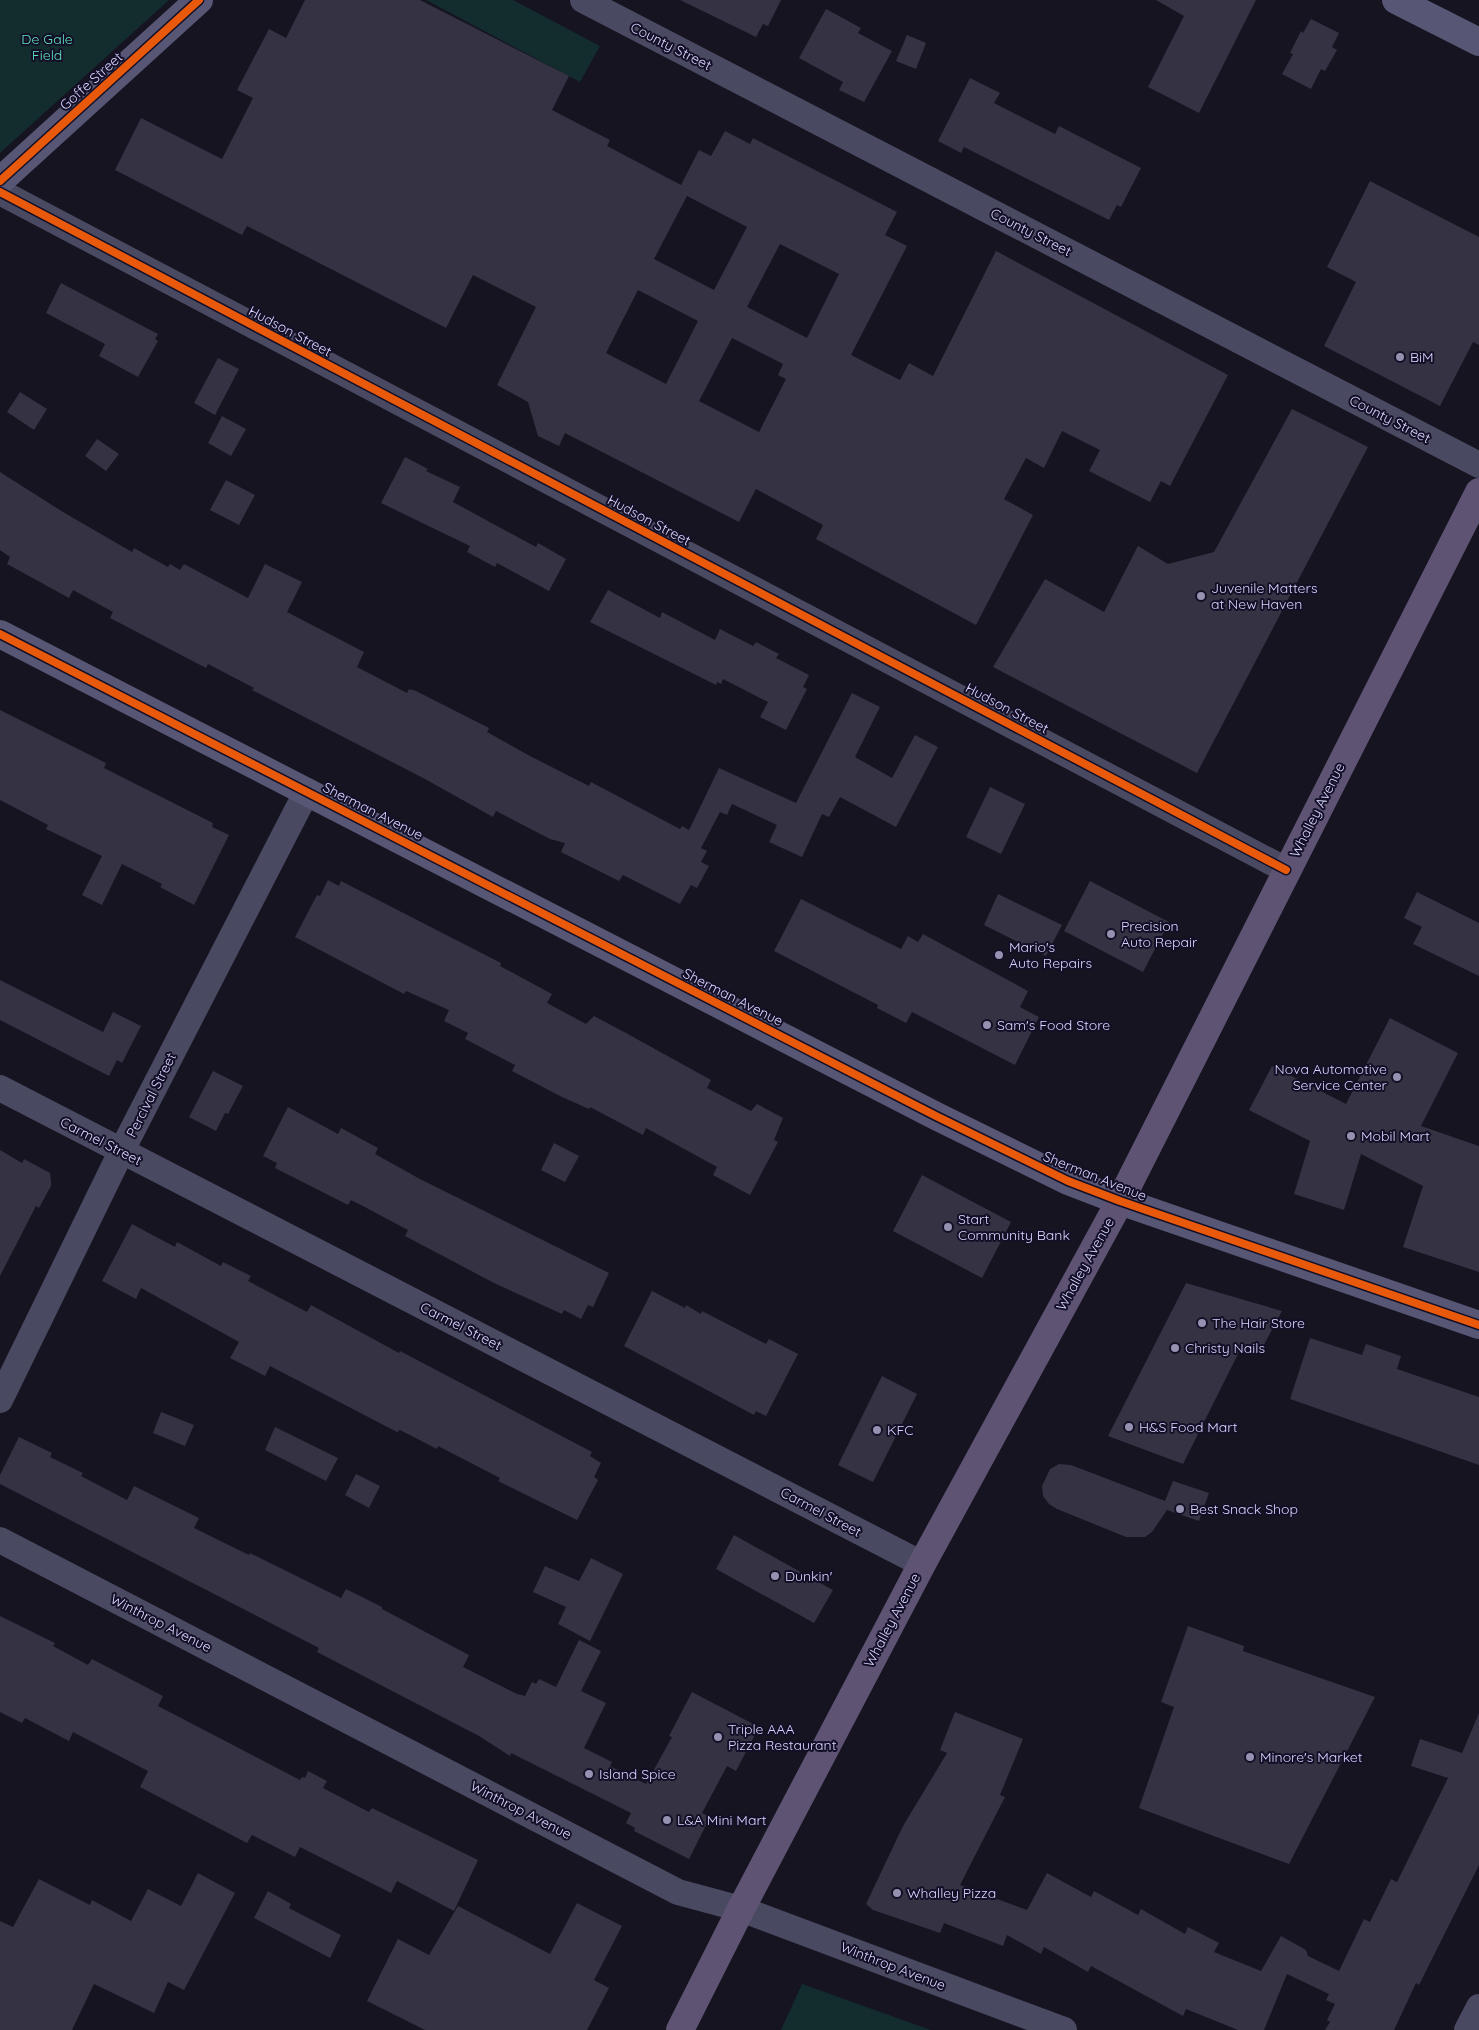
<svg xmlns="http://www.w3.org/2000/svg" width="1479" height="2030" viewBox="0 0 1479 2030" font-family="Quicksand,sans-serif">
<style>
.green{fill:#132c2d}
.building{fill:#343243;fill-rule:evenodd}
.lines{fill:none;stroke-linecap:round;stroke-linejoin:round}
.minor{stroke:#4a4962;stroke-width:26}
.secondary{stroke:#575674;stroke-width:28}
.primary{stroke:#5e5373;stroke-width:28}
.cycleway-casing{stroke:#130f26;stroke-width:11}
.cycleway{stroke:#e8590c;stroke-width:8}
.poi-dot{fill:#9591b1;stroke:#130f26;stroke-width:2}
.labels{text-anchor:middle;stroke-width:4;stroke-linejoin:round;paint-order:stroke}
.park-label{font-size:14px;fill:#5fe0c0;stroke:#130f26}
.street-label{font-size:14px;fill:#d9d4ff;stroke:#130f26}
.poi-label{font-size:14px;fill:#d9d4ff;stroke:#130f26;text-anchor:start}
</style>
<rect width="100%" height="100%" fill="#161421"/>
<path class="green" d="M 0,0 L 169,0 L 0,153 Z
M 426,0 L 513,0 L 600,46 L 580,82 Z
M 802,1984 L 931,2030 L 781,2030 Z"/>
<path class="building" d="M 305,0 L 420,0 L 569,76 L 552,110 L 610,140 L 607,146 L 681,185 L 699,150 L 711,156 L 725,131 L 750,144 L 753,138 L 897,212 L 885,235 L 907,246 L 851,355 L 900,380 L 909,363 L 933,376 L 996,251 L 1228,375 L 1170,486 L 1161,481 L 1150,502 L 1089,471 L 1100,450 L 1062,431 L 1044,468 L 1026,458 L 1004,499 L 1033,515 L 976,625 L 816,539 L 823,525 L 756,489 L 739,522 L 565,433 L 559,446 L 538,436 L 528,402 L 497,385 L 536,307 L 473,275 L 446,328 L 247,226 L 242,235 L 115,170 L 141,118 L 222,159 L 253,98 L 237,90 L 269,29 L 286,38 ZM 687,196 L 747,227 L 714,290 L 654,259 ZM 780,244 L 839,274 L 807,338 L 747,307 ZM 638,290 L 698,321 L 666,384 L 606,353 ZM 732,338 L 783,364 L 778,375 L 786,379 L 759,432 L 699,401 Z
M 680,0 L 781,0 L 768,26 L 763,24 L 756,37 Z
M 1156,0 L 1256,0 L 1199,113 L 1148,87 L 1184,16 Z
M 826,9 L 861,28 L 858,33 L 892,51 L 864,102 L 839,90 L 843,82 L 799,58 Z
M 1311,19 L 1339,33 L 1332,47 L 1337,50 L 1325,71 L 1321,69 L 1311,89 L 1282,74 L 1293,54 L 1290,53 L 1301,31 L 1303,33 Z
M 907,35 L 926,43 L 916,69 L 896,61 Z
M 970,78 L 1000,93 L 994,103 L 1055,134 L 1059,126 L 1141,168 L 1121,207 L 1117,205 L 1109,220 L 964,147 L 961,153 L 938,141 Z
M 1370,181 L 1479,237 L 1479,345 L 1473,342 L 1440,406 L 1324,346 L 1356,282 L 1327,267 Z
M 61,283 L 158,334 L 155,339 L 158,341 L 138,377 L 99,356 L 105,344 L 46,313 Z
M 218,358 L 239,369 L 215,415 L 194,403 Z
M 20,392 L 47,409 L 34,430 L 7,412 Z
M 1292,409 L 1368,447 L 1197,773 L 993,667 L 1045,579 L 1104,612 L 1138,546 L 1168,564 L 1214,552 Z
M 222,416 L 246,429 L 231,456 L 208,443 Z
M 97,439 L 119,454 L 106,471 L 85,456 Z
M 405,457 L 428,469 L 426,471 L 460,487 L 453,502 L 536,547 L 538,543 L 566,559 L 549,591 L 497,563 L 495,567 L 467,552 L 470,546 L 381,503 Z
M 0,472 L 63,512 L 132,552 L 134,548 L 168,567 L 170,564 L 180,570 L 184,564 L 248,598 L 265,564 L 302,582 L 287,612 L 364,652 L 357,667 L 407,693 L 409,689 L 416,691 L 489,728 L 487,732 L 530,756 L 589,786 L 591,782 L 680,829 L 682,826 L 689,830 L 719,768 L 796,803 L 852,693 L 880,707 L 855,757 L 892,778 L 915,735 L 938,747 L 896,827 L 840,797 L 829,817 L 822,814 L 802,857 L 769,842 L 777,825 L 732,804 L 727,815 L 720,812 L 701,848 L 707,851 L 701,862 L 709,866 L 697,888 L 691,885 L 680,904 L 623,875 L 619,881 L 561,852 L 565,843 L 550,839 L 496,811 L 493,817 L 425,779 L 252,690 L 254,688 L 208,664 L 206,668 L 110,618 L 113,612 L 73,590 L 69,598 L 7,564 L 10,557 L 0,550 Z
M 226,480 L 255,495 L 239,525 L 210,510 Z
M 608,590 L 660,618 L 662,612 L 715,640 L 720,629 L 753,646 L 756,642 L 779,654 L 776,658 L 809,675 L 803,687 L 807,689 L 786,730 L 760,717 L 768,702 L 723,679 L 721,684 L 717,682 L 716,685 L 590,622 Z
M 0,710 L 106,763 L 104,768 L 213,823 L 212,827 L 229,835 L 194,905 L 160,887 L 162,884 L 122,864 L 102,905 L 82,895 L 102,856 L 46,829 L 48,825 L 0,800 Z
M 990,787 L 1025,804 L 1001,854 L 966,837 Z
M 328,880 L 339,886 L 341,881 L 501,963 L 500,966 L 552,994 L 547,1003 L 586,1024 L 594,1016 L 626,1033 L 711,1080 L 707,1088 L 751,1111 L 757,1104 L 783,1118 L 774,1140 L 778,1142 L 750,1195 L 713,1175 L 717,1167 L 646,1128 L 643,1135 L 590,1107 L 589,1109 L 562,1097 L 512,1071 L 515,1065 L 465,1039 L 468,1033 L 444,1021 L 449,1010 L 406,991 L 404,994 L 295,937 L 317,895 L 320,896 Z
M 1090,881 L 1169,922 L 1143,972 L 1064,931 Z
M 1417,892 L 1479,923 L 1479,976 L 1413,944 L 1422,927 L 1404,918 Z
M 998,894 L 1062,925 L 1046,956 L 984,925 Z
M 801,899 L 901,949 L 908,936 L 918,942 L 923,934 L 1028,991 L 1020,1007 L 1039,1017 L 1015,1065 L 912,1012 L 906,1023 L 877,1008 L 878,1005 L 774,951 Z
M 0,980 L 103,1032 L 113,1012 L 141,1026 L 122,1063 L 117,1060 L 109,1076 L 0,1020 Z
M 1390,1018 L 1458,1053 L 1421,1126 L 1479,1146 L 1479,1272 L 1403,1247 L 1423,1186 L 1361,1154 L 1344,1210 L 1294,1194 L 1310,1141 L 1249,1110 L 1272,1066 L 1346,1104 Z
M 213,1071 L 243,1086 L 228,1114 L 225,1113 L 216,1131 L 189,1117 Z
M 288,1107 L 338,1134 L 341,1128 L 378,1148 L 375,1154 L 420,1179 L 609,1273 L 593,1307 L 588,1305 L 581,1319 L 564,1310 L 562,1314 L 494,1283 L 405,1236 L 408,1230 L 406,1229 L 359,1204 L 351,1200 L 348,1205 L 275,1168 L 277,1163 L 263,1156 Z
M 554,1143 L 579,1156 L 565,1182 L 541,1170 Z
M 0,1150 L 22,1163 L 24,1159 L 50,1173 L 51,1181 L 51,1186 L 39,1208 L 36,1206 L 0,1276 Z
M 922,1175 L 1011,1222 L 982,1278 L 893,1231 Z
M 132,1224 L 175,1247 L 177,1242 L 221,1266 L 223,1262 L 251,1276 L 248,1281 L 307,1312 L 311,1305 L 399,1353 L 400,1351 L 592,1452 L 590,1456 L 601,1463 L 594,1477 L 598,1480 L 577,1520 L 498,1481 L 500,1478 L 438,1446 L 437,1449 L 400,1430 L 397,1432 L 270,1366 L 265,1376 L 230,1358 L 239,1342 L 141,1288 L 136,1299 L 102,1281 Z
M 1186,1283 L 1282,1311 L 1260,1352 L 1243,1344 L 1183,1464 L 1108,1436 Z
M 652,1291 L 685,1308 L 686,1305 L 701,1314 L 702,1311 L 766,1344 L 769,1339 L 798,1354 L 766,1416 L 756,1411 L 754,1415 L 624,1346 Z
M 1310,1338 L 1362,1355 L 1366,1344 L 1401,1356 L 1397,1369 L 1479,1397 L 1479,1465 L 1290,1399 Z
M 882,1376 L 917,1394 L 873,1482 L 838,1465 Z
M 161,1412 L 194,1425 L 185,1446 L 153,1433 Z
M 275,1427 L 338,1458 L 326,1481 L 265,1450 Z
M 19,1437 L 52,1453 L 50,1457 L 83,1473 L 81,1476 L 127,1500 L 134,1486 L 199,1518 L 194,1528 L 249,1555 L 250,1553 L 341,1598 L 346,1589 L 382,1607 L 382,1609 L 469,1655 L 463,1667 L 517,1694 L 525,1696 L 532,1682 L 536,1684 L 539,1679 L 556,1687 L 579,1640 L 601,1651 L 581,1691 L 606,1703 L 584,1748 L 612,1762 L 610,1766 L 646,1784 L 672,1737 L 669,1736 L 692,1692 L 759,1727 L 736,1771 L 727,1766 L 702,1813 L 710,1817 L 689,1859 L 634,1831 L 635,1828 L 626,1823 L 631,1813 L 511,1753 L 510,1756 L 479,1736 L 317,1652 L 319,1648 L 0,1484 L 0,1475 Z
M 1059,1464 L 1071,1465 L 1165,1501 L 1173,1481 L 1209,1493 L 1199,1521 L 1167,1510 L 1152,1532 L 1145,1537 L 1126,1537 L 1057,1509 L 1049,1504 L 1043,1496 L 1042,1486 L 1050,1469 Z
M 356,1474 L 380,1486 L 369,1508 L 345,1495 Z
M 734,1535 L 833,1590 L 814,1623 L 716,1569 Z
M 591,1558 L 623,1574 L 590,1641 L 558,1624 L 566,1607 L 533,1592 L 545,1566 L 579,1581 Z
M 0,1616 L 55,1643 L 53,1646 L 88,1665 L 92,1659 L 163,1696 L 158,1706 L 300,1780 L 302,1777 L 305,1778 L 308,1771 L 327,1781 L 323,1788 L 369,1812 L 372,1808 L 478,1860 L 454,1911 L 397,1881 L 391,1893 L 300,1847 L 295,1857 L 252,1835 L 247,1843 L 140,1787 L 148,1771 L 73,1732 L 69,1741 L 25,1718 L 22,1723 L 0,1712 Z
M 1188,1626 L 1244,1646 L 1243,1651 L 1375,1697 L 1289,1864 L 1139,1808 L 1174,1707 L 1161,1702 Z
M 955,1712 L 1023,1739 L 1000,1795 L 1005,1797 L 960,1885 L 1027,1910 L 1047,1873 L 1091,1897 L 1094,1891 L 1138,1915 L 1141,1909 L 1185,1934 L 1188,1927 L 1219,1943 L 1214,1952 L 1261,1971 L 1281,1936 L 1306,1950 L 1308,1956 L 1339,1971 L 1364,1919 L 1370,1922 L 1391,1879 L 1397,1882 L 1448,1778 L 1411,1766 L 1420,1739 L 1462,1753 L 1479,1713 L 1479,1865 L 1419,1985 L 1416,1983 L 1394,2030 L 1325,2030 L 1330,2022 L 1327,2020 L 1335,2004 L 1326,2000 L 1329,1994 L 1287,1974 L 1264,2030 L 1238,2030 L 1186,2009 L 1183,2016 L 1091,1966 L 1088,1972 L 1044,1947 L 1041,1954 L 1007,1935 L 1003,1946 L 944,1923 L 940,1933 L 873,1910 L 866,1904 L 903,1826 L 947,1753 L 940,1750 Z
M 198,1873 L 235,1893 L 184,1990 L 168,1982 L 154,2013 L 94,1984 L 72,2030 L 0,2030 L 0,1921 L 13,1927 L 39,1879 L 90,1905 L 92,1900 L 131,1921 L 148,1889 L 181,1906 Z
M 268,1891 L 291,1904 L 289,1908 L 341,1935 L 330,1958 L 254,1918 Z
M 577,1903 L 622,1926 L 594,1980 L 609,1988 L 587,2030 L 425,2030 L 367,2001 L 398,1939 L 429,1955 L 458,1906 L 550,1954 Z"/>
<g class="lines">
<path class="minor" d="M 583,0 L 1479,465
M 0,192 L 1286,870
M 0,1088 L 922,1564
M 0,1400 L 121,1152 L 307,791
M 0,1540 L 678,1892 L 741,1909 L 1064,2030
M 1467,2030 L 1479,2007"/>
<path class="secondary" d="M 1396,0 L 1479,42
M 0,181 L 199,0
M 0,634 L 936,1116 L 1068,1181 L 1120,1201 L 1479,1325"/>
<path class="primary" d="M 680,2030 L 741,1909 L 922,1564 L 1120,1201 L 1479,492"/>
<defs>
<path id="cycleway" d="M 0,181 L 199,0
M 0,192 L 1286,870
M 0,634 L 936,1116 L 1068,1181 L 1120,1201 L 1479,1325"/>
</defs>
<use href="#cycleway" class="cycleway-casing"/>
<use href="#cycleway" class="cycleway"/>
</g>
<g class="poi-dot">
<circle cx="1400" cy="357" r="5"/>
<circle cx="1201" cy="596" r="5"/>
<circle cx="1111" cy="934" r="5"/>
<circle cx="999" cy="955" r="5"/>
<circle cx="987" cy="1025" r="5"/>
<circle cx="1397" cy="1077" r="5"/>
<circle cx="1351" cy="1136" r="5"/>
<circle cx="948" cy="1227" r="5"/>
<circle cx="1202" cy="1323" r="5"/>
<circle cx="1175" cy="1348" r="5"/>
<circle cx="1129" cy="1427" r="5"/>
<circle cx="877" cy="1430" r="5"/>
<circle cx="1180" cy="1509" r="5"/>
<circle cx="775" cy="1576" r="5"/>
<circle cx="718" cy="1737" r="5"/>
<circle cx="1250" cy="1757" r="5"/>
<circle cx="589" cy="1774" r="5"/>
<circle cx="667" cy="1820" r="5"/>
<circle cx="897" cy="1893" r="5"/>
</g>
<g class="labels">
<g class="park-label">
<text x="47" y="44">De Gale<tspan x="47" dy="16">Field</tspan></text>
</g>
<g class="street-label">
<text transform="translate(671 46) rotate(27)" y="5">County Street</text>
<text transform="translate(91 81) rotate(-42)" y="5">Goffe Street</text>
<text transform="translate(1031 232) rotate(27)" y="5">County Street</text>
<text transform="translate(290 331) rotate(28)" y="5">Hudson Street</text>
<text transform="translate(1390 419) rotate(27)" y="5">County Street</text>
<text transform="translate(649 520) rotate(28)" y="5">Hudson Street</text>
<text transform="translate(1007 708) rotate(28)" y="5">Hudson Street</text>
<text transform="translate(1317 810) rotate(-63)" y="5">Whalley Avenue</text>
<text transform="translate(373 811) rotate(27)" y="5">Sherman Avenue</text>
<text transform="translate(733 997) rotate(27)" y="5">Sherman Avenue</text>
<text transform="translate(151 1095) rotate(-63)" y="5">Percival Street</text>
<text transform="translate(101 1141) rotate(27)" y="5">Carmel Street</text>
<text transform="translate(1095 1176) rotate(22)" y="5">Sherman Avenue</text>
<text transform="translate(1085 1264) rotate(-61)" y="5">Whalley Avenue</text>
<text transform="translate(461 1326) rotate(27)" y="5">Carmel Street</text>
<text transform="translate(821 1512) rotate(28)" y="5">Carmel Street</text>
<text transform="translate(892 1620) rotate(-62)" y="5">Whalley Avenue</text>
<text transform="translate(161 1623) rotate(27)" y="5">Winthrop Avenue</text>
<text transform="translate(521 1810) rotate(27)" y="5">Winthrop Avenue</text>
<text transform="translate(893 1966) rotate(21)" y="5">Winthrop Avenue</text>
</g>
<g class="poi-label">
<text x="1410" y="362">BiM</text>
<text x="1211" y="593">Juvenile Matters<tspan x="1211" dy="16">at New Haven</tspan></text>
<text x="1121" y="931">Precision<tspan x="1121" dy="16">Auto Repair</tspan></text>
<text x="1009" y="952">Mario's<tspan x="1009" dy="16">Auto Repairs</tspan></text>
<text x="997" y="1030">Sam's Food Store</text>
<text x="1387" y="1074" text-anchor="end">Nova Automotive<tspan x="1387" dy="16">Service Center</tspan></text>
<text x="1361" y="1141">Mobil Mart</text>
<text x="958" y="1224">Start<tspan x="958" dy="16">Community Bank</tspan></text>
<text x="1212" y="1328">The Hair Store</text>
<text x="1185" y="1353">Christy Nails</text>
<text x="1139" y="1432">H&amp;S Food Mart</text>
<text x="887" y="1435">KFC</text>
<text x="1190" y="1514">Best Snack Shop</text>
<text x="785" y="1581">Dunkin'</text>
<text x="728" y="1734">Triple AAA<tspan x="728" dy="16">Pizza Restaurant</tspan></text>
<text x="1260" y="1762">Minore's Market</text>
<text x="599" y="1779">Island Spice</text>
<text x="677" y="1825">L&amp;A Mini Mart</text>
<text x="907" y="1898">Whalley Pizza</text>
</g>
</g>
</svg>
